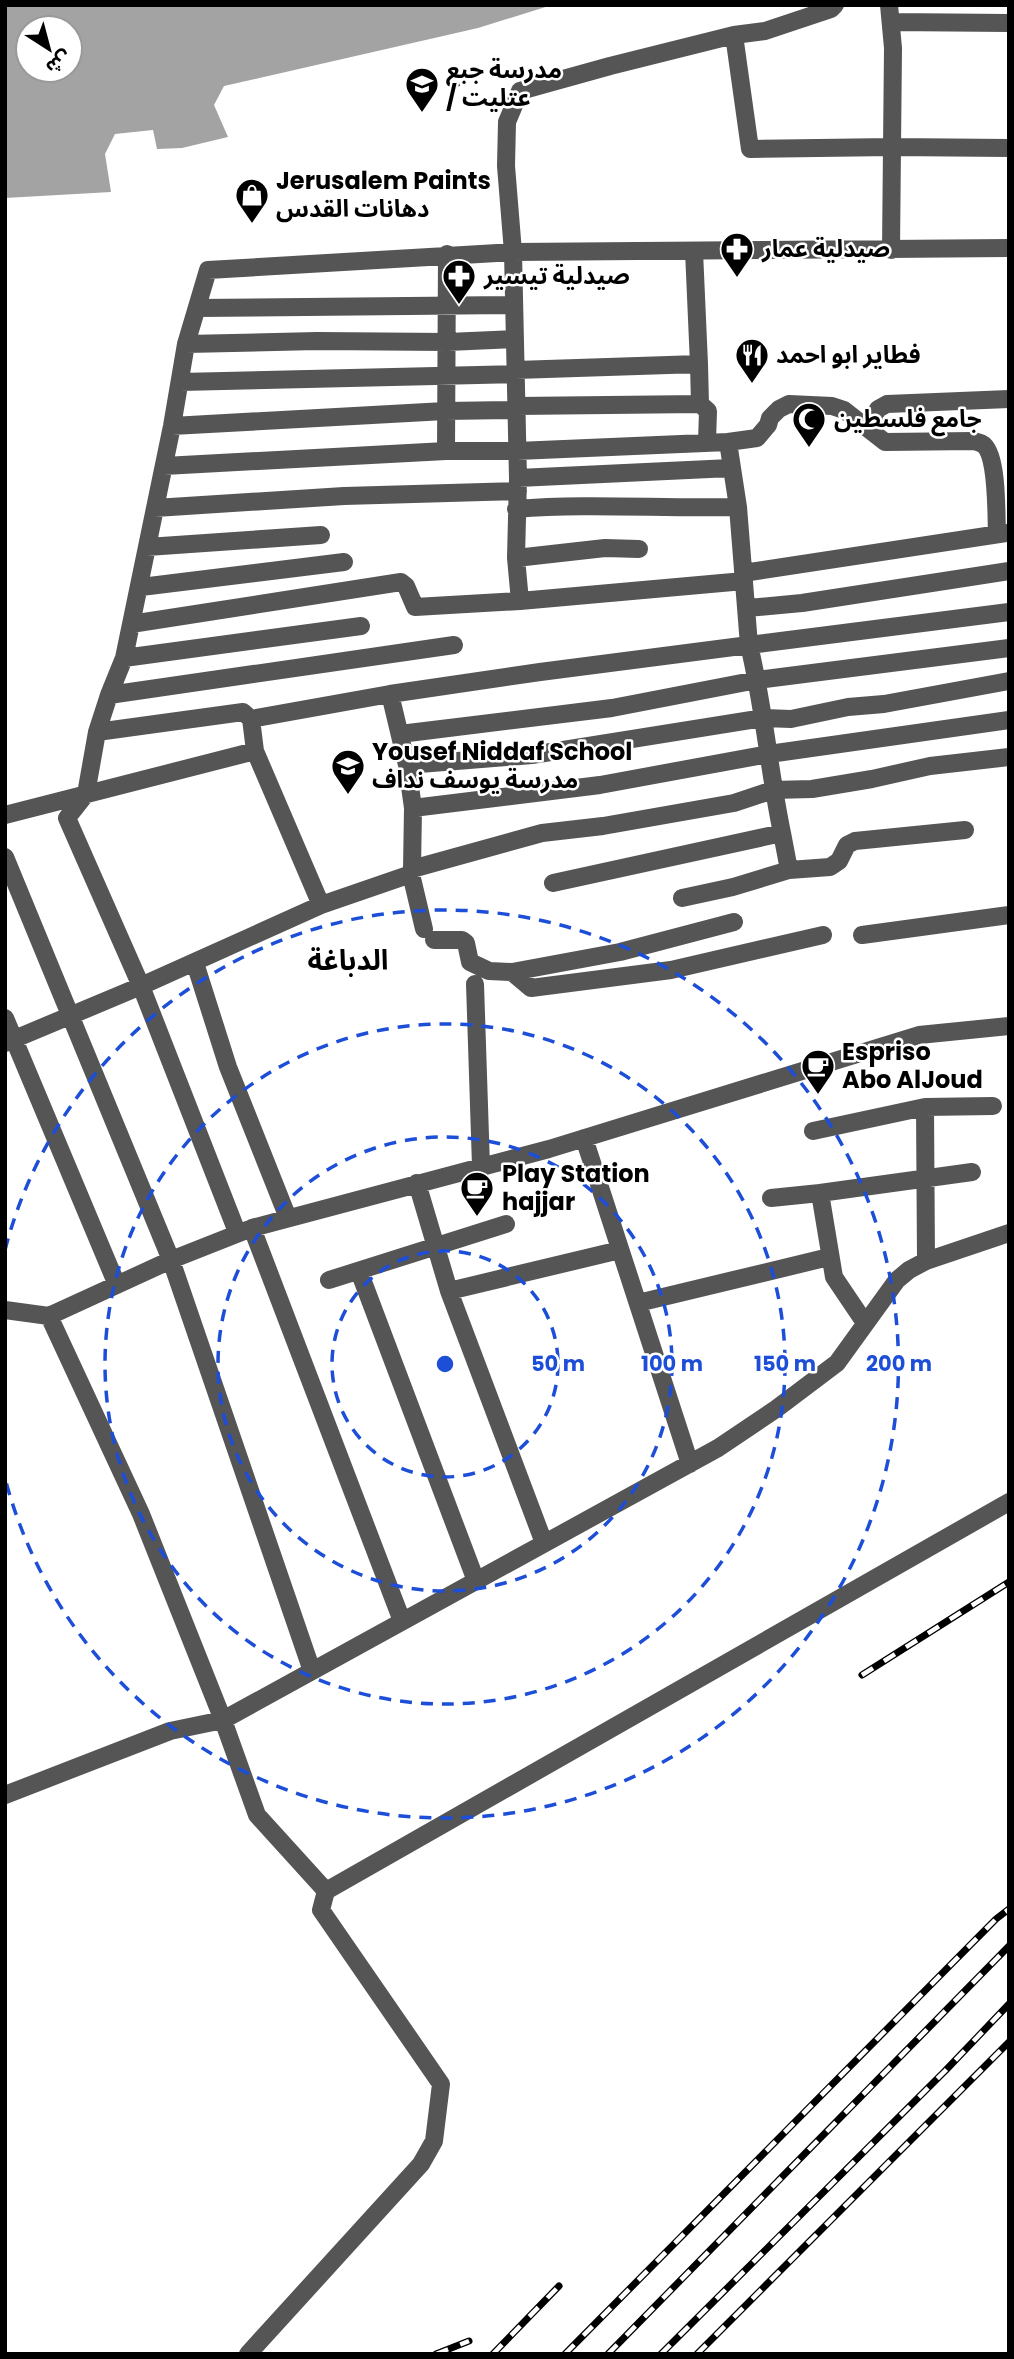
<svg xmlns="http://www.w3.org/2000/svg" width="1014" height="2359" viewBox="0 0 1014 2359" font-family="Poppins,'Noto Sans Arabic',sans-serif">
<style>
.water{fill:#a3a3a3;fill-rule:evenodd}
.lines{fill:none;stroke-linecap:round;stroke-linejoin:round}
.minor{stroke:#555;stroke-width:18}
.rail-casing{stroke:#000;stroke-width:7}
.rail{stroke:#fff;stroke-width:4.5;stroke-dasharray:13;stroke-linecap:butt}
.ring{fill:none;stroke:#1d4ed8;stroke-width:3.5;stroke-dasharray:12 9}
.labels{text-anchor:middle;stroke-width:5;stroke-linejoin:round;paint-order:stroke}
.poi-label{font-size:24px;font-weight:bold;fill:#000;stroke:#fff;text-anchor:start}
.quarter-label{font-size:28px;font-weight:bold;fill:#000;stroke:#fff}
.centre{fill:#1d4ed8;stroke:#fff;stroke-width:3.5}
.ring-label{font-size:21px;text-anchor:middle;font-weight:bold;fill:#1d4ed8;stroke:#fff;stroke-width:5;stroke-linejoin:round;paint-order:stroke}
</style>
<rect width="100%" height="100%" fill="#fff"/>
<path class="water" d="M 5,5 L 552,5 L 478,28 L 224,86 L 214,105 L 228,137 L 182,148 L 157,149 L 153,130 L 115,134 L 105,154 L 111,192 L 5,198 ZM 28,28 L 70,28 L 70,70 L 28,70 Z"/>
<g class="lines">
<path class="minor" d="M 889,5 L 893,48 L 892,147 L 1009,148
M 891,22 L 1009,23
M 734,35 L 750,149 L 892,147 L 891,250
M 694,251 L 699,364
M 197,308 L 514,305
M 186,344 L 317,341 L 448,342 L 515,339
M 516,370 L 699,364 L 700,404
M 180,382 L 516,374
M 516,406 L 700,404 L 708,411 L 707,442
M 172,426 L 445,411 L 517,410
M 868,427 L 878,409 L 887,404 L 1009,399
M 446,451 L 447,254
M 164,466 L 446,451 L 517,451 L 728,442 L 757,438 L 768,425 L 770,418 L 779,409 L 789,404 L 832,406 L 844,410 L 885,442 L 974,441 C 978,442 981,443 984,445 C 998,458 996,515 997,534
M 518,478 L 731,468
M 155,508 L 344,496 L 518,491
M 516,509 C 590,503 664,509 738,507
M 147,547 L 321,535
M 516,558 L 605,548 L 639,549
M 743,573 L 1006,533
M 141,587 L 344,562
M 520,601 L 516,558 L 518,478 L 513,252 L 506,166 L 507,122 L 520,91 L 610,66 L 734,35 L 765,31 L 831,9 L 835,5
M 748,608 L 802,603 L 1009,571
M 131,624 L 401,582 L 406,586 L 415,607 L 520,601 L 744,581
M 124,658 L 361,626
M 390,694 L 540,672 L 749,645 L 738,507 L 728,442
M 109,695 L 454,645
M 97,732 L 243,712 L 251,719
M 400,734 L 612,708 L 757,680 L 1009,648
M 407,765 L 532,755 L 764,718 L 791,719 L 848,707 L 884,704 L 1009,681
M 413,808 L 600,785 L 769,754 L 1009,720
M 5,815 L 255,751
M 782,833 L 789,870
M 5,857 L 171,1260 L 312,1671
M 411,874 L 424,929
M 553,883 L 782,833 C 769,771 764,707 749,645 L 1009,612
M 682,898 L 733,887 L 789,870 L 830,867 L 839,861 L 847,845 L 855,841 L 965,830
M 321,905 L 255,751 L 251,719 L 390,694 L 407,765 L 413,808 L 412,869 L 542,833 L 603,826 L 734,803 L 773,790 L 812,789 L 872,779 L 930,766 L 1009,757
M 862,935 L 1009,915
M 434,940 L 462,940 L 466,943 L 470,962 L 489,971 L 512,972 L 531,988 L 671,970 L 823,935
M 195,963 L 228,1067 L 288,1218
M 512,972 L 620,952 L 734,922
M 475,984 L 481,1166
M 5,1018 L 117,1285
M 5,1043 L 141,986 L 321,905 L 411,874 L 412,869
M 925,1107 L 926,1261
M 813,1131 L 925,1107 L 993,1106
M 584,1138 L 690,1464
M 417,1183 L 449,1291 L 544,1543
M 820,1193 L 834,1277 L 865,1323
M 771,1198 L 820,1193 L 972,1172
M 252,1228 L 402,1621
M 237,1232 L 141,986 L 67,818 L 86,794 L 97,732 L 109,695 L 124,658 L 172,426 L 186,344 L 208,270 L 513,252 L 1009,248
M 359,1271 L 476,1581
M 329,1280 L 506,1224
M 449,1291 L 620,1250
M 638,1303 L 829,1257
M 5,1310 L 49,1316 L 171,1260 L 252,1228 L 549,1149 L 919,1035 L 1009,1026
M 49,1316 L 141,1514 L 223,1720 L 257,1815 L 326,1891 L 321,1910 L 441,2084 L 434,2141 L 421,2164 L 248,2354
M 5,1795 L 170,1731 L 223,1720 L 718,1448 L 776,1409 L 837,1363 L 897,1280 L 909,1270 L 926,1261 L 1009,1233
M 326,1891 L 1009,1502"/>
<defs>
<path id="rail" d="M 862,1675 L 1009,1582
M 436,2354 L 469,2341
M 493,2354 L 559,2286
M 565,2354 L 996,1919 L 1009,1909
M 608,2354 L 1009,1946
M 661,2354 L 945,2071 L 1009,2004
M 697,2354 L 1009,2042"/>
</defs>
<use href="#rail" class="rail-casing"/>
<use href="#rail" class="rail"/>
</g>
<g class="ring">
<circle cx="445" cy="1364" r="113"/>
<circle cx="445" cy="1364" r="227"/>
<circle cx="445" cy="1364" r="340"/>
<path d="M5 1250A454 454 0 1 1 5 1478"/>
</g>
<defs>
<symbol id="school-pin" viewBox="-11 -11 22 30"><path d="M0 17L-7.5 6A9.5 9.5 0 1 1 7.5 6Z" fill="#000" stroke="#fff"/><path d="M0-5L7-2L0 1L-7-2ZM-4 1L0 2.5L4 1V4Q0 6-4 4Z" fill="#fff"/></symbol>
<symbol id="shop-pin" viewBox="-11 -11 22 30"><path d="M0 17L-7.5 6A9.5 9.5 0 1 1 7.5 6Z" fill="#000" stroke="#fff"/><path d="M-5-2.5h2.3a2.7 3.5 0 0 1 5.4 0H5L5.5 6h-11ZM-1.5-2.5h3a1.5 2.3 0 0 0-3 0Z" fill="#fff"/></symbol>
<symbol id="pharmacy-pin" viewBox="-11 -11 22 30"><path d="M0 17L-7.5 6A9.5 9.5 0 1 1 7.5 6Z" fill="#000" stroke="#fff"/><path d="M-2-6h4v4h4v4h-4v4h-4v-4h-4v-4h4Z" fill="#fff"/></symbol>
<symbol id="restaurant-pin" viewBox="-11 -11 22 30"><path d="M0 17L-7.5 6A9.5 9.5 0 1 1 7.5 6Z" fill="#000" stroke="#fff"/><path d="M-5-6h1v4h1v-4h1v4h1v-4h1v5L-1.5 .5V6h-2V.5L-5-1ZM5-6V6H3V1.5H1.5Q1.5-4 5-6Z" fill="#fff"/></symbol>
<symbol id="mosque-pin" viewBox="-11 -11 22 30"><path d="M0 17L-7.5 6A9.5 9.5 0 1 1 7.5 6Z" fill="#000" stroke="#fff"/><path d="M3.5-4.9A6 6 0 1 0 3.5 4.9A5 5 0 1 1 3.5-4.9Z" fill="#fff"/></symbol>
<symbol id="cafe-pin" viewBox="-11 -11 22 30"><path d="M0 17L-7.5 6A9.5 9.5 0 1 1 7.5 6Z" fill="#000" stroke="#fff"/><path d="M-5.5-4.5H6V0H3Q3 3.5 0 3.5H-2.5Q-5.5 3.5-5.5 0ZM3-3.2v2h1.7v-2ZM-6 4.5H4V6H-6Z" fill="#fff"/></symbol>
</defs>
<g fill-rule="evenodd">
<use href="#school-pin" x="403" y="65" width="38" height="52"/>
<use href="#shop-pin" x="233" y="176" width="38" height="52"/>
<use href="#pharmacy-pin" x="718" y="230" width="38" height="52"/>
<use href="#pharmacy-pin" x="440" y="257" width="38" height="52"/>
<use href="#restaurant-pin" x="733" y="336" width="38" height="52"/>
<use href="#mosque-pin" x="790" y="400" width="38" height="52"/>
<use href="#school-pin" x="329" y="747" width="38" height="52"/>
<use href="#cafe-pin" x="799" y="1047" width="38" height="52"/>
<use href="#cafe-pin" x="458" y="1169" width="38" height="52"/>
</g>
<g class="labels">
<g class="poi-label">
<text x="446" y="78">مدرسة جبع<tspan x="446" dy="28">/ عتليت</tspan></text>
<text x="276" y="189">Jerusalem Paints<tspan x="276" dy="28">دهانات القدس</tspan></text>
<text x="762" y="257">صيدلية عمار</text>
<text x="484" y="284">صيدلية تيسير</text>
<text x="776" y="363">فطاير ابو احمد</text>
<text x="834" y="427">جامع فلسطين</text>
<text x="372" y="760">Yousef Niddaf School<tspan x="372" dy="28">مدرسة يوسف نداف</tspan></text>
<text x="842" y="1060">Espriso<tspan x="842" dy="28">Abo AlJoud</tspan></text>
<text x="502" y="1182">Play Station<tspan x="502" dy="28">hajjar</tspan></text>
</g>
<g class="quarter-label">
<text x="348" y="970">الدباغة</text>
</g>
</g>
<circle cx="445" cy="1364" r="10" class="centre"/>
<g class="ring-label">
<text x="558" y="1371">50 m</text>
<text x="672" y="1371">100 m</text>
<text x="785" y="1371">150 m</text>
<text x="899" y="1371">200 m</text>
</g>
<rect width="1014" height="2359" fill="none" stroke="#000000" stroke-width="14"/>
<g transform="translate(49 49) rotate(144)"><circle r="33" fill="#ffffff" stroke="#999999" stroke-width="2"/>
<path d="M0-5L12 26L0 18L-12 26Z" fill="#000000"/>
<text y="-10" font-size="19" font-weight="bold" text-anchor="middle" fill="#000000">ش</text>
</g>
</svg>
